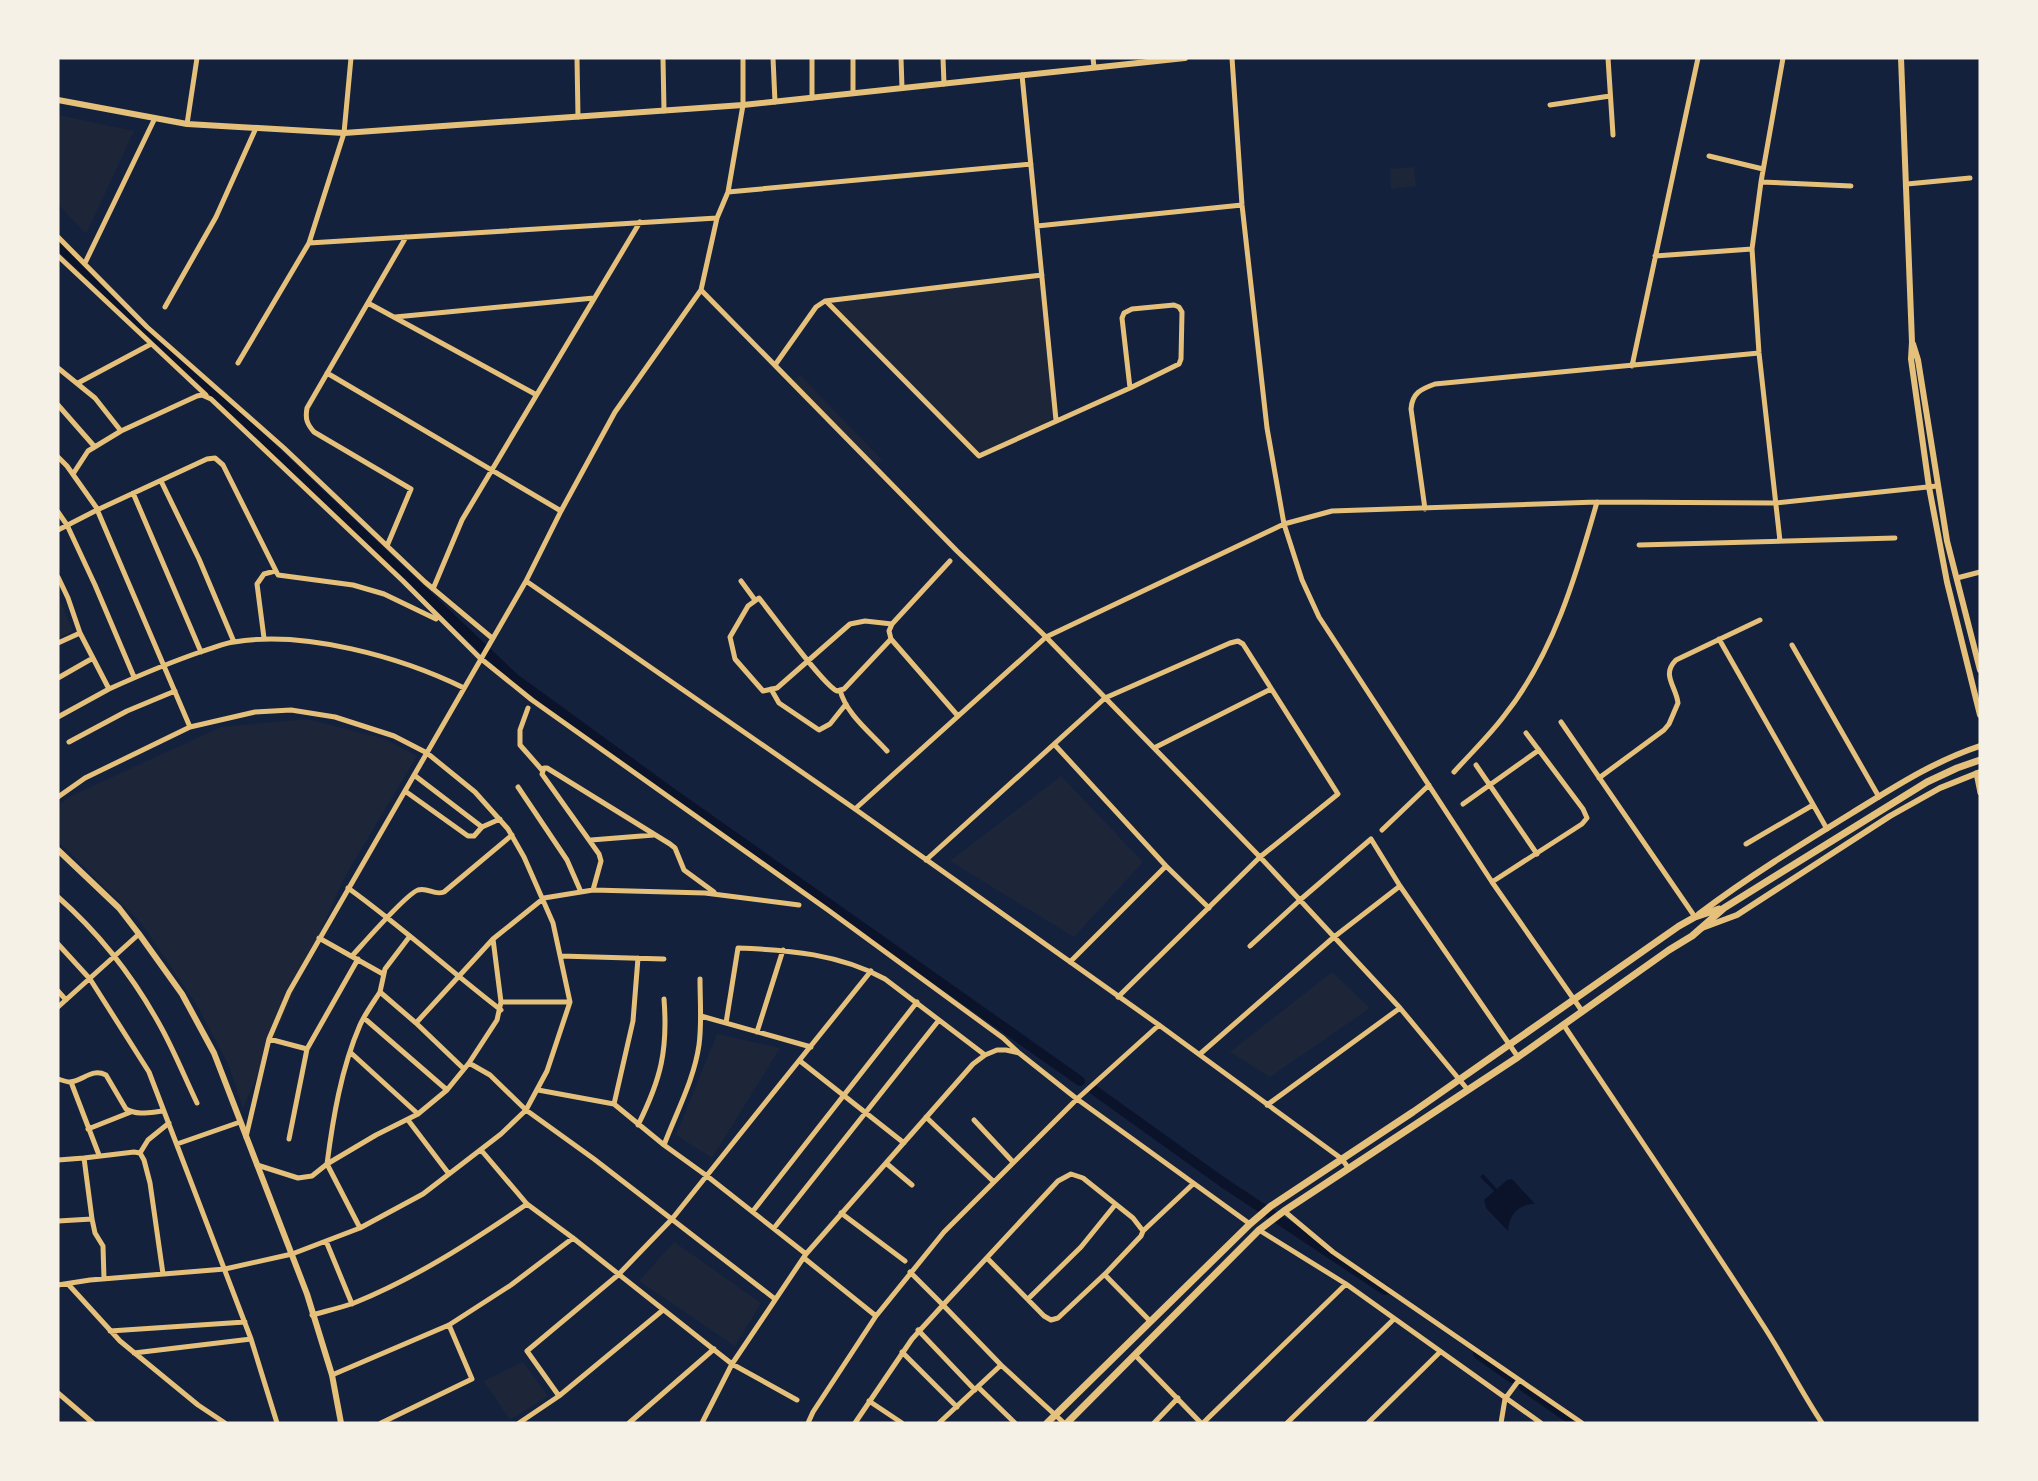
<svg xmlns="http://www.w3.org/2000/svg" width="2038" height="1481" viewBox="0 0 2038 1481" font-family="Spectral,serif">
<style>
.green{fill:#1d2539}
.water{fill:#0b132b}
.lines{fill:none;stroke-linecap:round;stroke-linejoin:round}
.canal{stroke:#0b132b;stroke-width:10}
.minor{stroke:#e5c07b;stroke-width:5}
.tertiary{stroke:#e5c07b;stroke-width:6}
.secondary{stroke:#e5c07b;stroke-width:7}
</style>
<rect width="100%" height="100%" fill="#14213d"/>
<path class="green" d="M 58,115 L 134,131 L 86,234 L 58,204 Z
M 1414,167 L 1416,186 L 1391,189 L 1390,169 Z
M 1042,275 L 1056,420 L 979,456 L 827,302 Z
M 800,375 L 882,460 L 875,465 L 794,381 Z
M 58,596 L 73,631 L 58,638 Z
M 307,719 L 385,739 L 417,756 L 344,878 L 243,1108 L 229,1066 L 197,1005 L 141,923 L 58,841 L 58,806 L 71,796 L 221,727 Z
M 1061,776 L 1143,862 L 1074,937 L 950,861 Z
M 1332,972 L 1370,1008 L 1270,1077 L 1230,1052 Z
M 717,1034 L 780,1048 L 712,1158 L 676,1135 Z
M 674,1242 L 761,1303 L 735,1346 L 639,1281 Z
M 523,1362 L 548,1396 L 510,1420 L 484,1381 Z"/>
<path class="water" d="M 1483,1174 L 1497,1189 L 1507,1180 L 1512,1179 L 1535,1204 C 1518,1204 1509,1215 1508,1231 L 1486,1208 L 1484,1200 L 1494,1191 L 1480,1177 Z"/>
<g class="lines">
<path class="canal" d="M 58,244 L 127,311 L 514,678 L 672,793 L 1080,1081
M 1094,1090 L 1221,1181 L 1385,1290
M 1478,1354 L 1512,1378
M 1524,1387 L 1576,1423"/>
<path class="minor" d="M 577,58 L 578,117
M 663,58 L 664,111
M 773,58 L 775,102
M 812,58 L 812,98
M 853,58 L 853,93
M 901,58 L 902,88
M 943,58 L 944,84
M 1093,58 L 1094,67
M 1232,58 L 1242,205 L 1267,428 L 1284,524 L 1302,580 L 1319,617 L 1492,882 L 1582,1011
M 1608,58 L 1613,135
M 1022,75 L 1056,420
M 1550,105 L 1610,96
M 187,124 L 197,58
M 1709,156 L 1763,169
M 1761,182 L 1851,186
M 1907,184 L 1970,178
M 728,192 L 1031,164
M 1037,226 L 1242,205
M 58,237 L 147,327 L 284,448 L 425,582 L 492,638
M 309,243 L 717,218
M 58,256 L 206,395
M 1655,256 L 1752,249
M 85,263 L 155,118
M 701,290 L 957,551 L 1046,637 L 1260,857 L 1400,1008 L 1468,1090
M 825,301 L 1042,275
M 368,303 L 535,394
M 165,307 L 216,217 L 256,128
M 395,317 L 594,298
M 238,363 L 309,243 L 344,133 L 351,58
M 775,365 L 816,307 L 825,301 L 827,302 L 979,456 L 1130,388 L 1179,364 L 1181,359 L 1182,312 L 1179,307 L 1174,305 L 1132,309 L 1124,313 L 1122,318 L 1130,388
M 1632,366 L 1698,58
M 58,368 L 95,398 L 121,431 L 88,451 L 73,474
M 327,373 L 561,511
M 78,383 L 151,344
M 58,405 L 94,446
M 121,431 L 197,396 L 202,395 L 211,399 L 403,581 L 480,658 L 532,700 L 828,910 L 1003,1038 L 1019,1053
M 58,457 L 67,466 L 96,507 L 190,727
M 161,481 L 199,559 L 234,642
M 133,493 L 201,652
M 1425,509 L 1411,409 C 1412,393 1421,389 1435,384 L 1759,353
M 58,512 L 67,525 L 95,585 L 134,677
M 58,530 L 97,510 L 207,459 L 215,458 L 223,465 L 278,575 L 353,585 L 384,594 L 436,619
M 1780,541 L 1759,353 L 1752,249 L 1761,182 L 1783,58
M 1639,545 L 1895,538
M 387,546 L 411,489 L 314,432 C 307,424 305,419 307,408 L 406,237
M 950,561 L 892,624 L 889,631 L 891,639 L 958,716
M 58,577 L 68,598 L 80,633
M 1957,578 L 1980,572
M 526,581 L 855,809 L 1159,1025 L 1342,1159 L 1349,1169
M 741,581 L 755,600
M 433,589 L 462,520 L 640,222
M 264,638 L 257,584 L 264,574 L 275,571
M 891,639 L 844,689 L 837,691 C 823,685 772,614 759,598 L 748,606 L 730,637 L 735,659 L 763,691 L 777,688 L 850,624 L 865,621 L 892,624
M 1719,639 L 1827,829
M 58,643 L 80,633 L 109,689 C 140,675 171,662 203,651 C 214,648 224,643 234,642 C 304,630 401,657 464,688
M 1792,645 L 1879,797
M 58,678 L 93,658
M 771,689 L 779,703 L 819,730 L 830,724 L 846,704
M 840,690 C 846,714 871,733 887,751
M 528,708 L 520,730 L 520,745 L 542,770
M 58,717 L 109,689
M 1561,722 L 1695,917
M 69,742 L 127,711 L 175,691
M 1054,744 L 1166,866 L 1209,908
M 1154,748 L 1271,689
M 1476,765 L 1537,854
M 1454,772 C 1471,753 1489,736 1504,716 C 1553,655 1576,576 1597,502
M 1976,773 L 1980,793
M 414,775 L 482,827 L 500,819
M 1599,778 L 1664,730 L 1669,724 L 1678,703 C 1676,686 1661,675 1676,660 L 1760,620
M 518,787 L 567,860 L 581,892
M 405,791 L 468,836 L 474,836 L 482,827
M 58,797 L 85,778 L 190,727 L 255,712 L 291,710 L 335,717 L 394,736 L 427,753 L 475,792 L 508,829 L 524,857 L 553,923 L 570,1002 L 547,1071 L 526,1110 L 501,1134 L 423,1194 L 360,1228 L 292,1254 L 225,1269 L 90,1280 L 58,1285
M 1463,804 L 1539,750
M 855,809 L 1046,637 L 1284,524 L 1332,511 L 1597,502 L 1775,503 L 1937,486
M 1382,830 L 1429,785
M 591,840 L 654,835
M 1746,844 L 1813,805
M 926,860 L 1105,698 L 1230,643 L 1238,641 L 1243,644 L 1338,794 L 1260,857 L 1118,997
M 1492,882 L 1582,824 L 1587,818 L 1583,809 L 1526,733
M 348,888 C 401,926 449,970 501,1010
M 593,890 L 601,861 L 599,854 L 542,774 L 544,768 L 547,768 L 670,844 L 675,848 L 684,870 L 714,892
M 58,897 C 100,934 135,979 162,1029 C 175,1053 185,1078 197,1103
M 319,938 L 383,974
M 493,939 L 501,1002
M 58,944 L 90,979 L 149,1072 L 251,1339 L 277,1423
M 1250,946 L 1300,900 L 1371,839 L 1400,886 L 1518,1057
M 352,956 C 363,944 406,894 418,890 C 428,887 434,896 444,892 L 512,835
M 560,956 L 664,959
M 1070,962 L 1166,866
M 58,991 L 66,1000
M 380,992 L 385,969 L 410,936
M 58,1007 L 139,934
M 701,1016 L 811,1047
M 364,1018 L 447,1090
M 416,1023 L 493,939 L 544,898 L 593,890 L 705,893 L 799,905
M 726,1023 L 738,948 C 789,950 840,954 885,979 L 985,1055
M 1563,1024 C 1629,1123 1697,1222 1761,1322 C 1783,1355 1800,1390 1822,1423
M 757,1032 L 783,950
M 269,1039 L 307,1049 L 289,1139
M 307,1049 L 358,959
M 350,1052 L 418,1114
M 1200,1054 L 1334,937 L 1400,886
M 800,1061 L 904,1143
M 469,1063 L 497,1020 L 501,1002 L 570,1002
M 58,1079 C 61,1080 67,1082 70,1082 C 84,1080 92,1068 106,1075 L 126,1109 C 138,1116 151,1112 164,1111
M 71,1082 L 99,1155
M 538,1090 L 614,1104 L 664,1145 C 676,1113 694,1080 699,1045 C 702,1023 700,1001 700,979
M 614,1104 L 633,1021 L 638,958
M 1267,1105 L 1400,1008
M 926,1117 L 994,1182
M 408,1120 L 449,1174
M 974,1120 L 1013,1162
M 638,1125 C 661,1079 668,1050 664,999
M 88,1129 L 131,1112
M 246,1137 L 269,1039 L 289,992 L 526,581 L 561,511 L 615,412 L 701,290 L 717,218 L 728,192 L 743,105 L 743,58
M 177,1144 L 240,1122
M 664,1145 L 707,1176 L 806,1254
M 481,1150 L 527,1204 L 573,1238 L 732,1364 L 797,1400
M 140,1153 L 148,1140 L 169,1123
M 84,1158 L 134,1152 L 140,1153 L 144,1160 L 150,1183 L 163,1274
M 58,1160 L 84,1158 L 92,1219 L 95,1233 L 103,1246 L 104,1279
M 886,1163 L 912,1185
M 257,1165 L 298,1178 L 312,1176 L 327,1164 C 333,1118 341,1069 360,1025 C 365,1014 373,1003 380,992 L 416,1023 L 464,1069
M 753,1211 L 917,1002
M 1284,1211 L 1333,1252 L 1582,1423
M 841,1213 L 905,1261
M 58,1221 L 92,1219
M 360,1228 L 327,1164 L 376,1135 L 418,1114 L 447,1090 L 469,1063 L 490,1075 L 526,1110 L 594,1159 L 775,1299
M 774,1228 L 939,1020
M 1259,1230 L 1346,1284 L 1541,1423
M 326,1241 L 352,1304
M 804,1258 L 876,1316
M 987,1258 L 1044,1316 L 1051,1320 L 1058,1318 L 1107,1272 L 1141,1236 L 1143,1231 L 1193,1184
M 1105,1275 L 1150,1321
M 68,1284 L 120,1341 L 198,1405 L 225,1423
M 1028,1299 L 1081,1247 L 1115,1205
M 312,1315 C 326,1311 340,1308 354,1303 C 416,1278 471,1242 527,1204
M 918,1330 L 975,1390
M 110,1331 L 245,1322
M 902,1352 L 957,1407
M 134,1353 L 251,1339
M 1135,1355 L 1201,1423
M 332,1375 L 449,1325 L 511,1285 L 573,1238
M 978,1387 L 1015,1423
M 58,1393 L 93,1423
M 559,1396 L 527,1351 L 618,1275 L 672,1219 L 871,971
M 869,1401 L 902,1423
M 381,1423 L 472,1379 L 449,1325
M 519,1423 L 559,1396 L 663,1310
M 629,1423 L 714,1349
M 702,1423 L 732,1364 L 806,1254 L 973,1064 L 985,1055 L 997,1050 L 1006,1050 L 1019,1053 L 1077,1099 L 1250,1224
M 808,1423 L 813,1412 L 876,1316 L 944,1232 L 1077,1099 L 1159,1025
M 855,1423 L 912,1339 L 943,1305 L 910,1272
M 939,1423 L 1001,1365
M 1064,1423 L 1001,1365 L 943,1305 L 1058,1181 L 1071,1174 L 1083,1178 L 1133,1218 L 1143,1231
M 1154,1423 L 1178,1398
M 1203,1423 L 1346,1284
M 1287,1423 L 1394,1319
M 1368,1423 L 1440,1352
M 1501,1423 L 1505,1399 L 1519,1380"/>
<path class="tertiary" d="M 1901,58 L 1912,342 L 1911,359 L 1929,487 L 1947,582 L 1980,715
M 58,100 L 187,124 L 344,133 L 743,105 L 1185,58
M 1913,344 L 1918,360 L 1947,541 L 1980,670
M 58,850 L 119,908 L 139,934 L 182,994 L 214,1053 L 307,1294 L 332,1375 L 341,1423
M 1699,914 C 1748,877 1800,845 1852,813 C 1893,788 1934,761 1980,746
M 1702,928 L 1737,915 L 1890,816 L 1940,788 L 1980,772"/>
<path class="secondary" d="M 1047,1423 L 1250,1224 L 1271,1206 L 1413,1112 L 1679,926 L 1695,917 L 1719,909
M 1067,1423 L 1259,1230 L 1284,1211 L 1518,1057 L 1669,950 L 1692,936 L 1724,908 L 1927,782 L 1957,768 L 1980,760"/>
</g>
<rect width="2038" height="1481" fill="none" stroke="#f6f1e7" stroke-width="119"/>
</svg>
